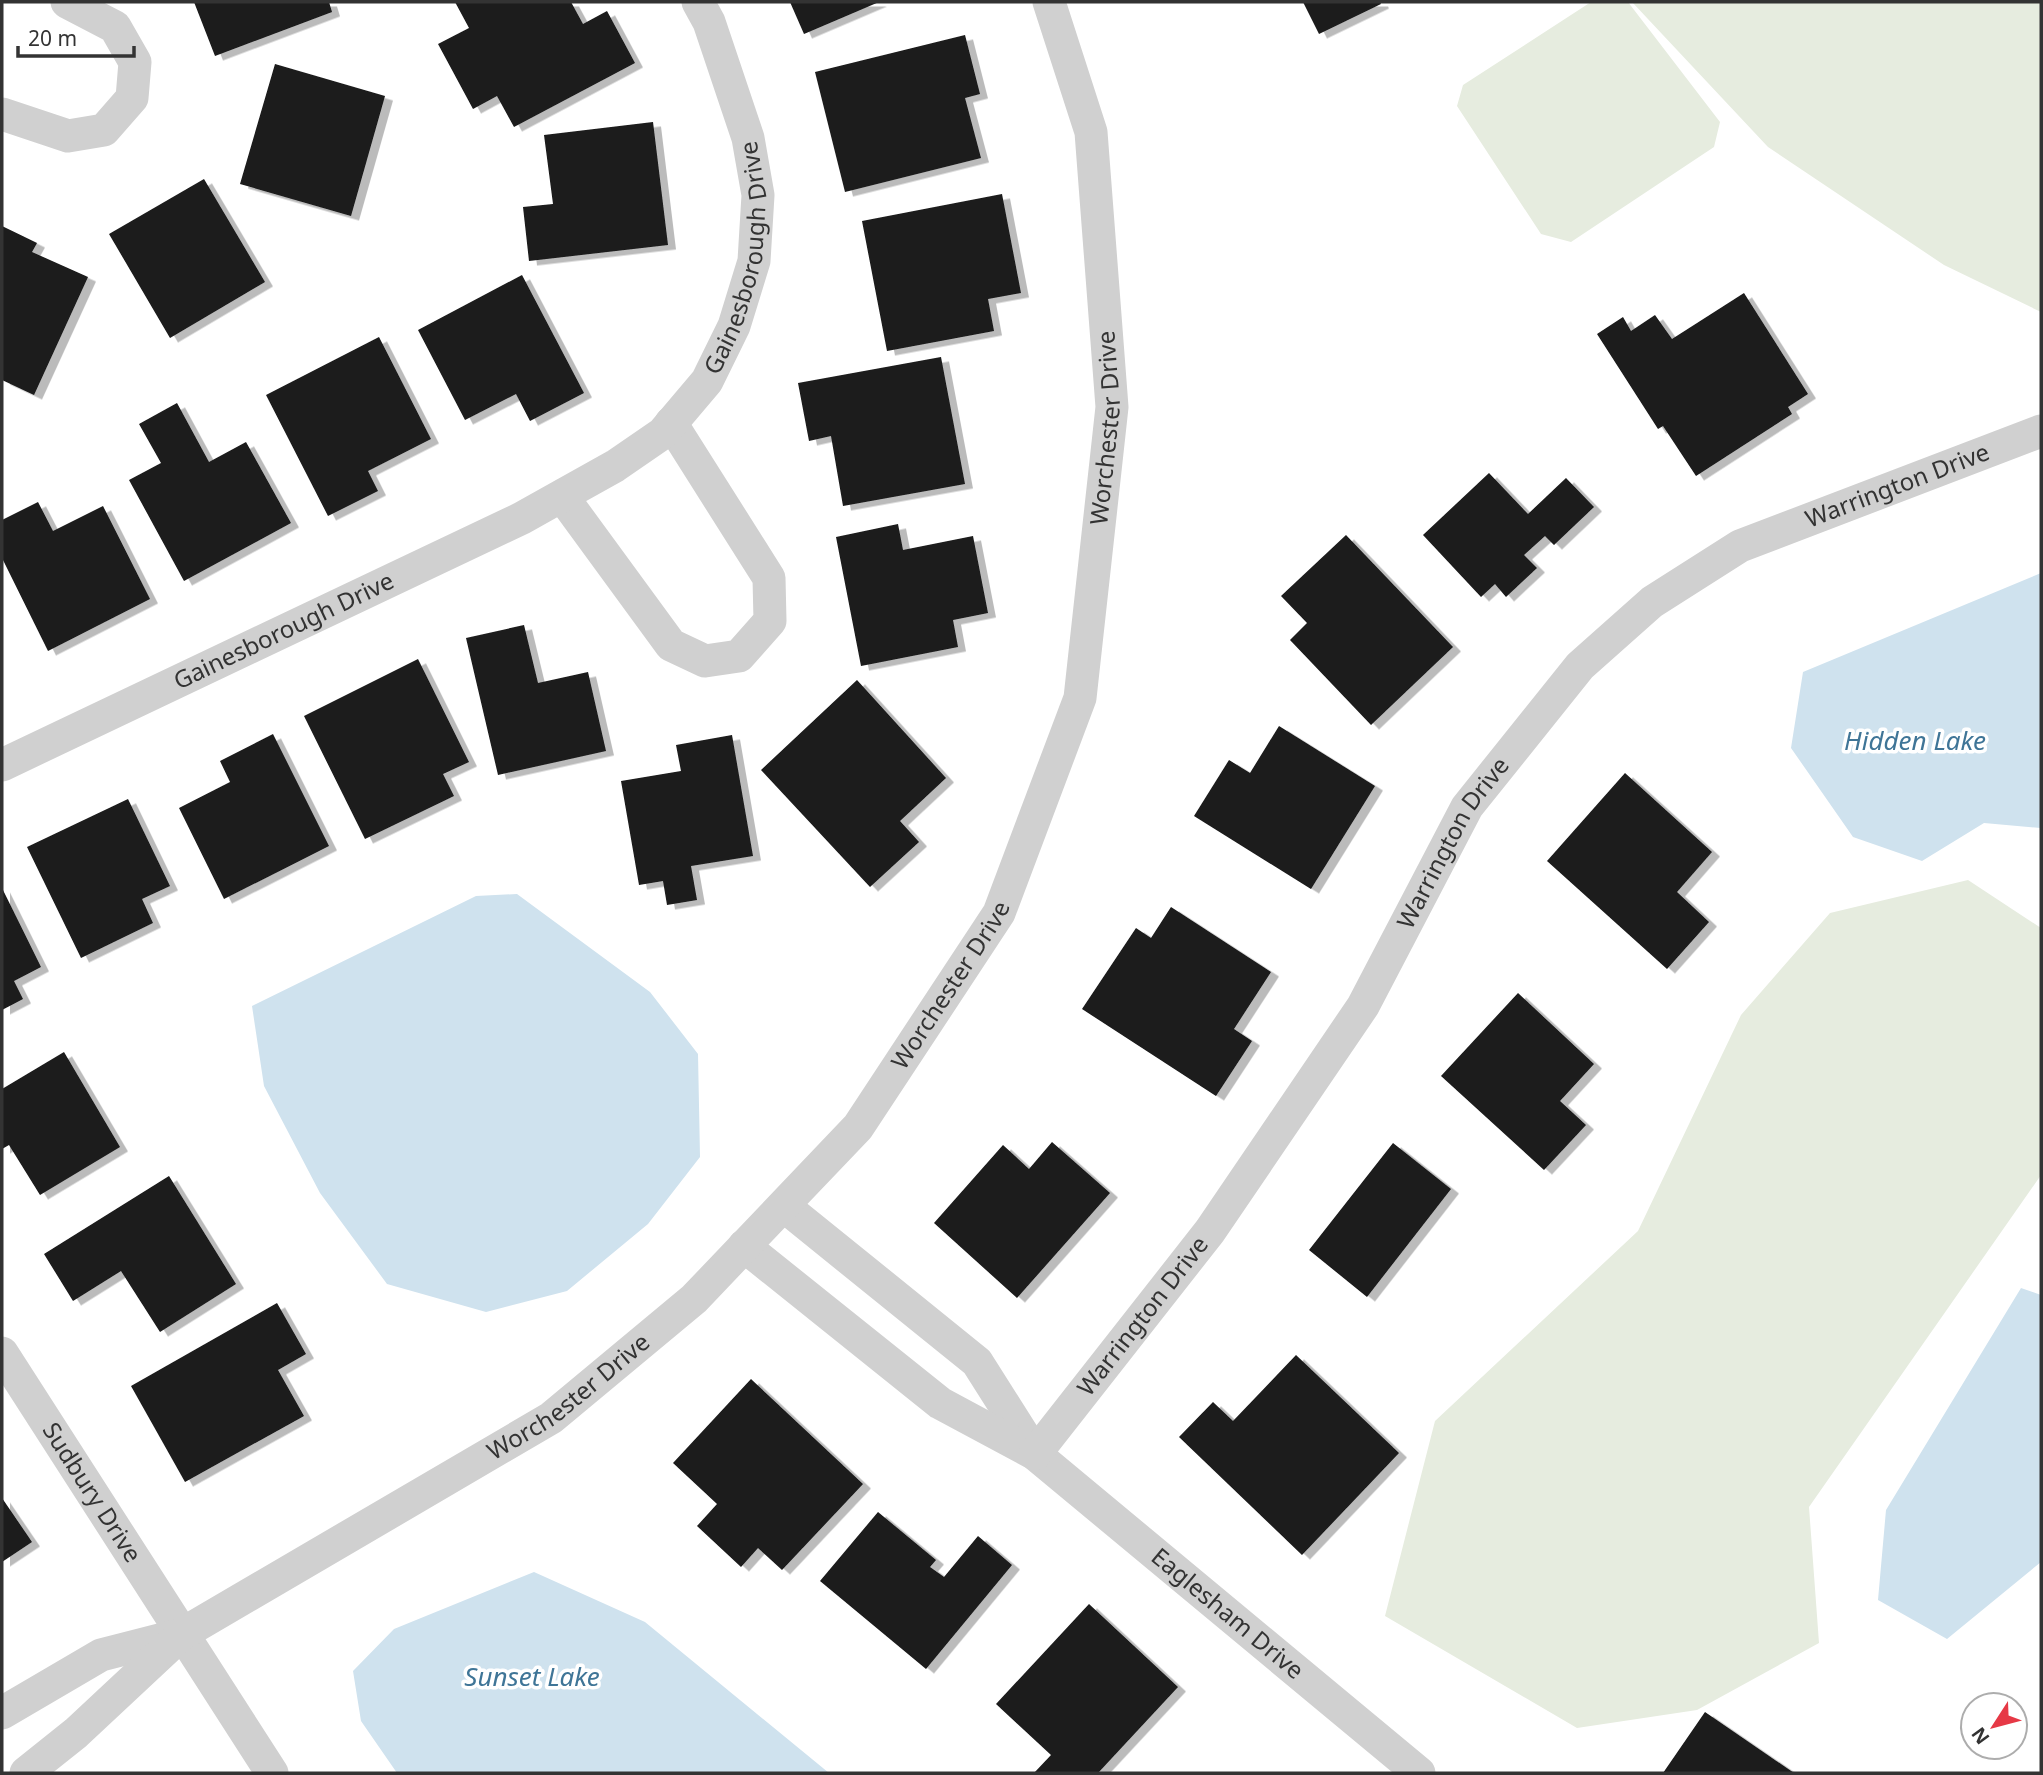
<svg xmlns="http://www.w3.org/2000/svg" width="2043" height="1775" viewBox="0 0 2043 1775" font-family="'Noto Sans',sans-serif">
<style>
.green{fill:#e6ecdf}
.water{fill:#cfe2ee}
.building{fill:#1a1a1a;filter:url(#shadow)}
.lines{fill:none;stroke-linecap:round;stroke-linejoin:round}
.street{stroke:#d0d0d0;stroke-width:33}
.labels{text-anchor:middle;stroke-width:7;stroke-linejoin:round;paint-order:stroke}
.street-label{font-size:24px;fill:#333;stroke:#fff}
.water-label{font-size:26px;font-style:italic;fill:#3f7597;stroke:#fff}
</style>
<defs>
<filter id="shadow"><feDropShadow dx="8" dy="4.5" stdDeviation="0" flood-color="#0004"/></filter>
</defs>
<rect width="100%" height="100%" fill="#fff"/>
<path class="green" d="M 1591,2 L 1628,2 L 1720,122 L 1714,147 L 1571,242 L 1541,234 L 1457,106 L 1463,85 Z
M 1632,2 L 2041,2 L 2041,312 L 1944,265 L 1768,147 Z
M 1968,880 L 2041,928 L 2041,1175 L 1809,1507 L 1819,1643 L 1697,1710 L 1577,1728 L 1385,1616 L 1435,1421 L 1638,1231 L 1741,1015 L 1830,913 Z"/>
<path class="water" d="M 2041,573 L 2041,828 L 1984,823 L 1922,861 L 1853,837 L 1791,748 L 1803,672 Z
M 517,894 L 650,992 L 698,1054 L 700,1157 L 648,1224 L 567,1291 L 486,1312 L 387,1284 L 320,1193 L 264,1086 L 252,1006 L 476,896 Z
M 2021,1288 L 2041,1295 L 2041,1562 L 1947,1639 L 1878,1600 L 1886,1510 Z
M 534,1572 L 645,1622 L 829,1773 L 397,1773 L 361,1721 L 353,1671 L 394,1629 Z"/>
<path class="building" d="M 194,2 L 329,2 L 332,12 L 215,56 Z
M 455,2 L 571,2 L 583,24 L 607,11 L 635,63 L 514,127 L 497,96 L 473,109 L 438,44 L 469,28 Z
M 790,2 L 879,2 L 804,34 Z
M 1303,2 L 1380,2 L 1381,4 L 1319,34 Z
M 965,35 L 980,94 L 965,98 L 981,158 L 845,192 L 815,72 Z
M 275,64 L 385,96 L 351,216 L 240,184 Z
M 653,122 L 668,245 L 529,261 L 523,207 L 553,204 L 544,135 Z
M 204,179 L 265,282 L 170,338 L 109,234 Z
M 1002,194 L 1021,293 L 988,299 L 994,331 L 887,351 L 862,221 Z
M 2,226 L 37,243 L 32,252 L 88,277 L 34,395 L 2,380 Z
M 522,275 L 584,393 L 530,421 L 516,394 L 465,420 L 418,330 Z
M 1744,293 L 1808,394 L 1788,407 L 1792,414 L 1696,476 L 1663,426 L 1658,429 L 1597,334 L 1623,317 L 1631,331 L 1655,315 L 1672,339 Z
M 379,337 L 431,439 L 368,471 L 378,491 L 328,516 L 266,395 Z
M 941,357 L 965,484 L 843,506 L 831,436 L 809,441 L 798,383 Z
M 177,403 L 209,462 L 246,442 L 291,523 L 184,581 L 129,480 L 161,463 L 139,424 Z
M 1489,473 L 1528,514 L 1566,478 L 1594,507 L 1554,545 L 1545,536 L 1524,555 L 1537,568 L 1506,597 L 1495,584 L 1481,597 L 1423,535 Z
M 38,502 L 53,531 L 103,506 L 150,599 L 48,651 L 2,558 L 2,520 Z
M 898,524 L 903,550 L 973,536 L 988,613 L 953,620 L 958,647 L 861,666 L 836,537 Z
M 1346,535 L 1453,647 L 1371,725 L 1290,640 L 1307,623 L 1281,596 Z
M 524,625 L 538,683 L 588,672 L 606,751 L 498,775 L 466,638 Z
M 418,659 L 469,762 L 443,774 L 454,796 L 365,839 L 304,716 Z
M 857,680 L 946,778 L 900,821 L 919,842 L 870,887 L 761,770 Z
M 1279,726 L 1375,786 L 1311,889 L 1194,816 L 1229,760 L 1250,773 Z
M 273,734 L 329,846 L 224,899 L 179,808 L 230,782 L 220,761 Z
M 732,735 L 753,856 L 691,866 L 697,900 L 667,905 L 663,881 L 639,885 L 621,781 L 681,771 L 676,745 Z
M 1625,773 L 1712,852 L 1677,892 L 1709,922 L 1667,969 L 1547,861 Z
M 128,799 L 170,886 L 142,899 L 153,923 L 81,958 L 27,847 Z
M 2,888 L 41,967 L 14,981 L 23,999 L 2,1010 Z
M 1171,907 L 1271,972 L 1234,1029 L 1252,1041 L 1216,1096 L 1082,1009 L 1136,928 L 1151,938 Z
M 1518,993 L 1594,1064 L 1560,1101 L 1586,1125 L 1544,1170 L 1441,1076 Z
M 64,1052 L 120,1147 L 40,1195 L 9,1145 L 2,1149 L 2,1089 Z
M 1052,1142 L 1110,1193 L 1017,1298 L 934,1223 L 1003,1145 L 1029,1169 Z
M 1393,1143 L 1451,1189 L 1367,1297 L 1309,1250 Z
M 169,1176 L 236,1284 L 160,1332 L 121,1271 L 73,1301 L 44,1254 Z
M 277,1303 L 306,1354 L 278,1370 L 304,1416 L 185,1482 L 131,1386 Z
M 1296,1355 L 1399,1453 L 1302,1555 L 1179,1437 L 1213,1402 L 1233,1421 Z
M 751,1379 L 863,1484 L 782,1570 L 758,1548 L 741,1567 L 697,1526 L 717,1504 L 673,1463 Z
M 2,1498 L 32,1542 L 2,1562 Z
M 878,1512 L 936,1560 L 930,1567 L 944,1577 L 978,1536 L 1012,1565 L 926,1669 L 820,1581 Z
M 1089,1604 L 1178,1687 L 1098,1773 L 1034,1773 L 1051,1755 L 996,1704 Z
M 1705,1712 L 1794,1773 L 1663,1773 Z"/>
<g class="lines">
<g class="street">
<path d="M 2,114 L 68,136 L 104,130 L 132,98 L 135,62 L 115,27 L 67,2"/>
<path d="M 562,496 L 671,645 L 705,661 L 739,656 L 770,621 L 769,578 L 671,423"/>
<path id="s1" d="M 2,765 L 522,518 L 615,466 L 663,433 L 707,381 L 734,326 L 754,261 L 758,195 L 748,138 L 709,22 L 698,2"/>
<path d="M 784,1206 L 977,1362 L 1034,1452"/>
<path id="s2" d="M 744,1246 L 940,1403 L 1035,1454 L 1419,1773"/>
<path id="s3" d="M 2,1353 L 272,1773"/>
<path id="s4" d="M 1035,1454 L 1210,1231 L 1363,1006 L 1467,807 L 1580,666 L 1652,602 L 1740,546 L 2041,431"/>
<path d="M 2,1713 L 101,1655 L 179,1635"/>
<path id="s5" d="M 26,1773 L 76,1733 L 182,1634 L 551,1418 L 694,1299 L 858,1127 L 999,913 L 1080,698 L 1112,407 L 1091,132 L 1049,2"/>
</g>
</g>
<g class="labels">
<g class="street-label">
<text dy="8" stroke="none"><textPath href="#s1" startOffset="938">Gainesborough Drive</textPath></text>
<text dy="8" stroke="none"><textPath href="#s5" startOffset="1818">Worchester Drive</textPath></text>
<text dy="8" stroke="none"><textPath href="#s4" startOffset="1330">Warrington Drive</textPath></text>
<text dy="8" stroke="none"><textPath href="#s1" startOffset="312">Gainesborough Drive</textPath></text>
<text dy="8" stroke="none"><textPath href="#s4" startOffset="742">Warrington Drive</textPath></text>
<text dy="8" stroke="none"><textPath href="#s5" startOffset="1230">Worchester Drive</textPath></text>
<text dy="8" stroke="none"><textPath href="#s4" startOffset="175">Warrington Drive</textPath></text>
<text dy="8" stroke="none"><textPath href="#s5" startOffset="663">Worchester Drive</textPath></text>
<text dy="8" stroke="none"><textPath href="#s3" startOffset="166">Sudbury Drive</textPath></text>
<text dy="8" stroke="none"><textPath href="#s2" startOffset="609">Eaglesham Drive</textPath></text>
</g>
<g class="water-label">
<text x="1915" y="750">Hidden Lake</text>
<text x="532" y="1686">Sunset Lake</text>
</g>
</g>
<rect width="2043" height="1775" fill="none" stroke="#333333" stroke-width="7"/>
<g transform="translate(1994 1726) rotate(234)"><circle r="33" fill="#ffffff" stroke="#adadad" stroke-width="2"/>
<path d="M0-5L12 26L0 18L-12 26Z" fill="#e63946"/>
<text y="-10" font-size="19" font-weight="bold" text-anchor="middle" fill="#333333">N</text>
</g>
<path d="M18 46v10h116v-10" fill="none" stroke="#333333" stroke-width="3.5"/>
<text x="28" y="46" font-size="21" fill="#333333" stroke="#ffffff" stroke-width="5" paint-order="stroke">20 m</text>
</svg>
